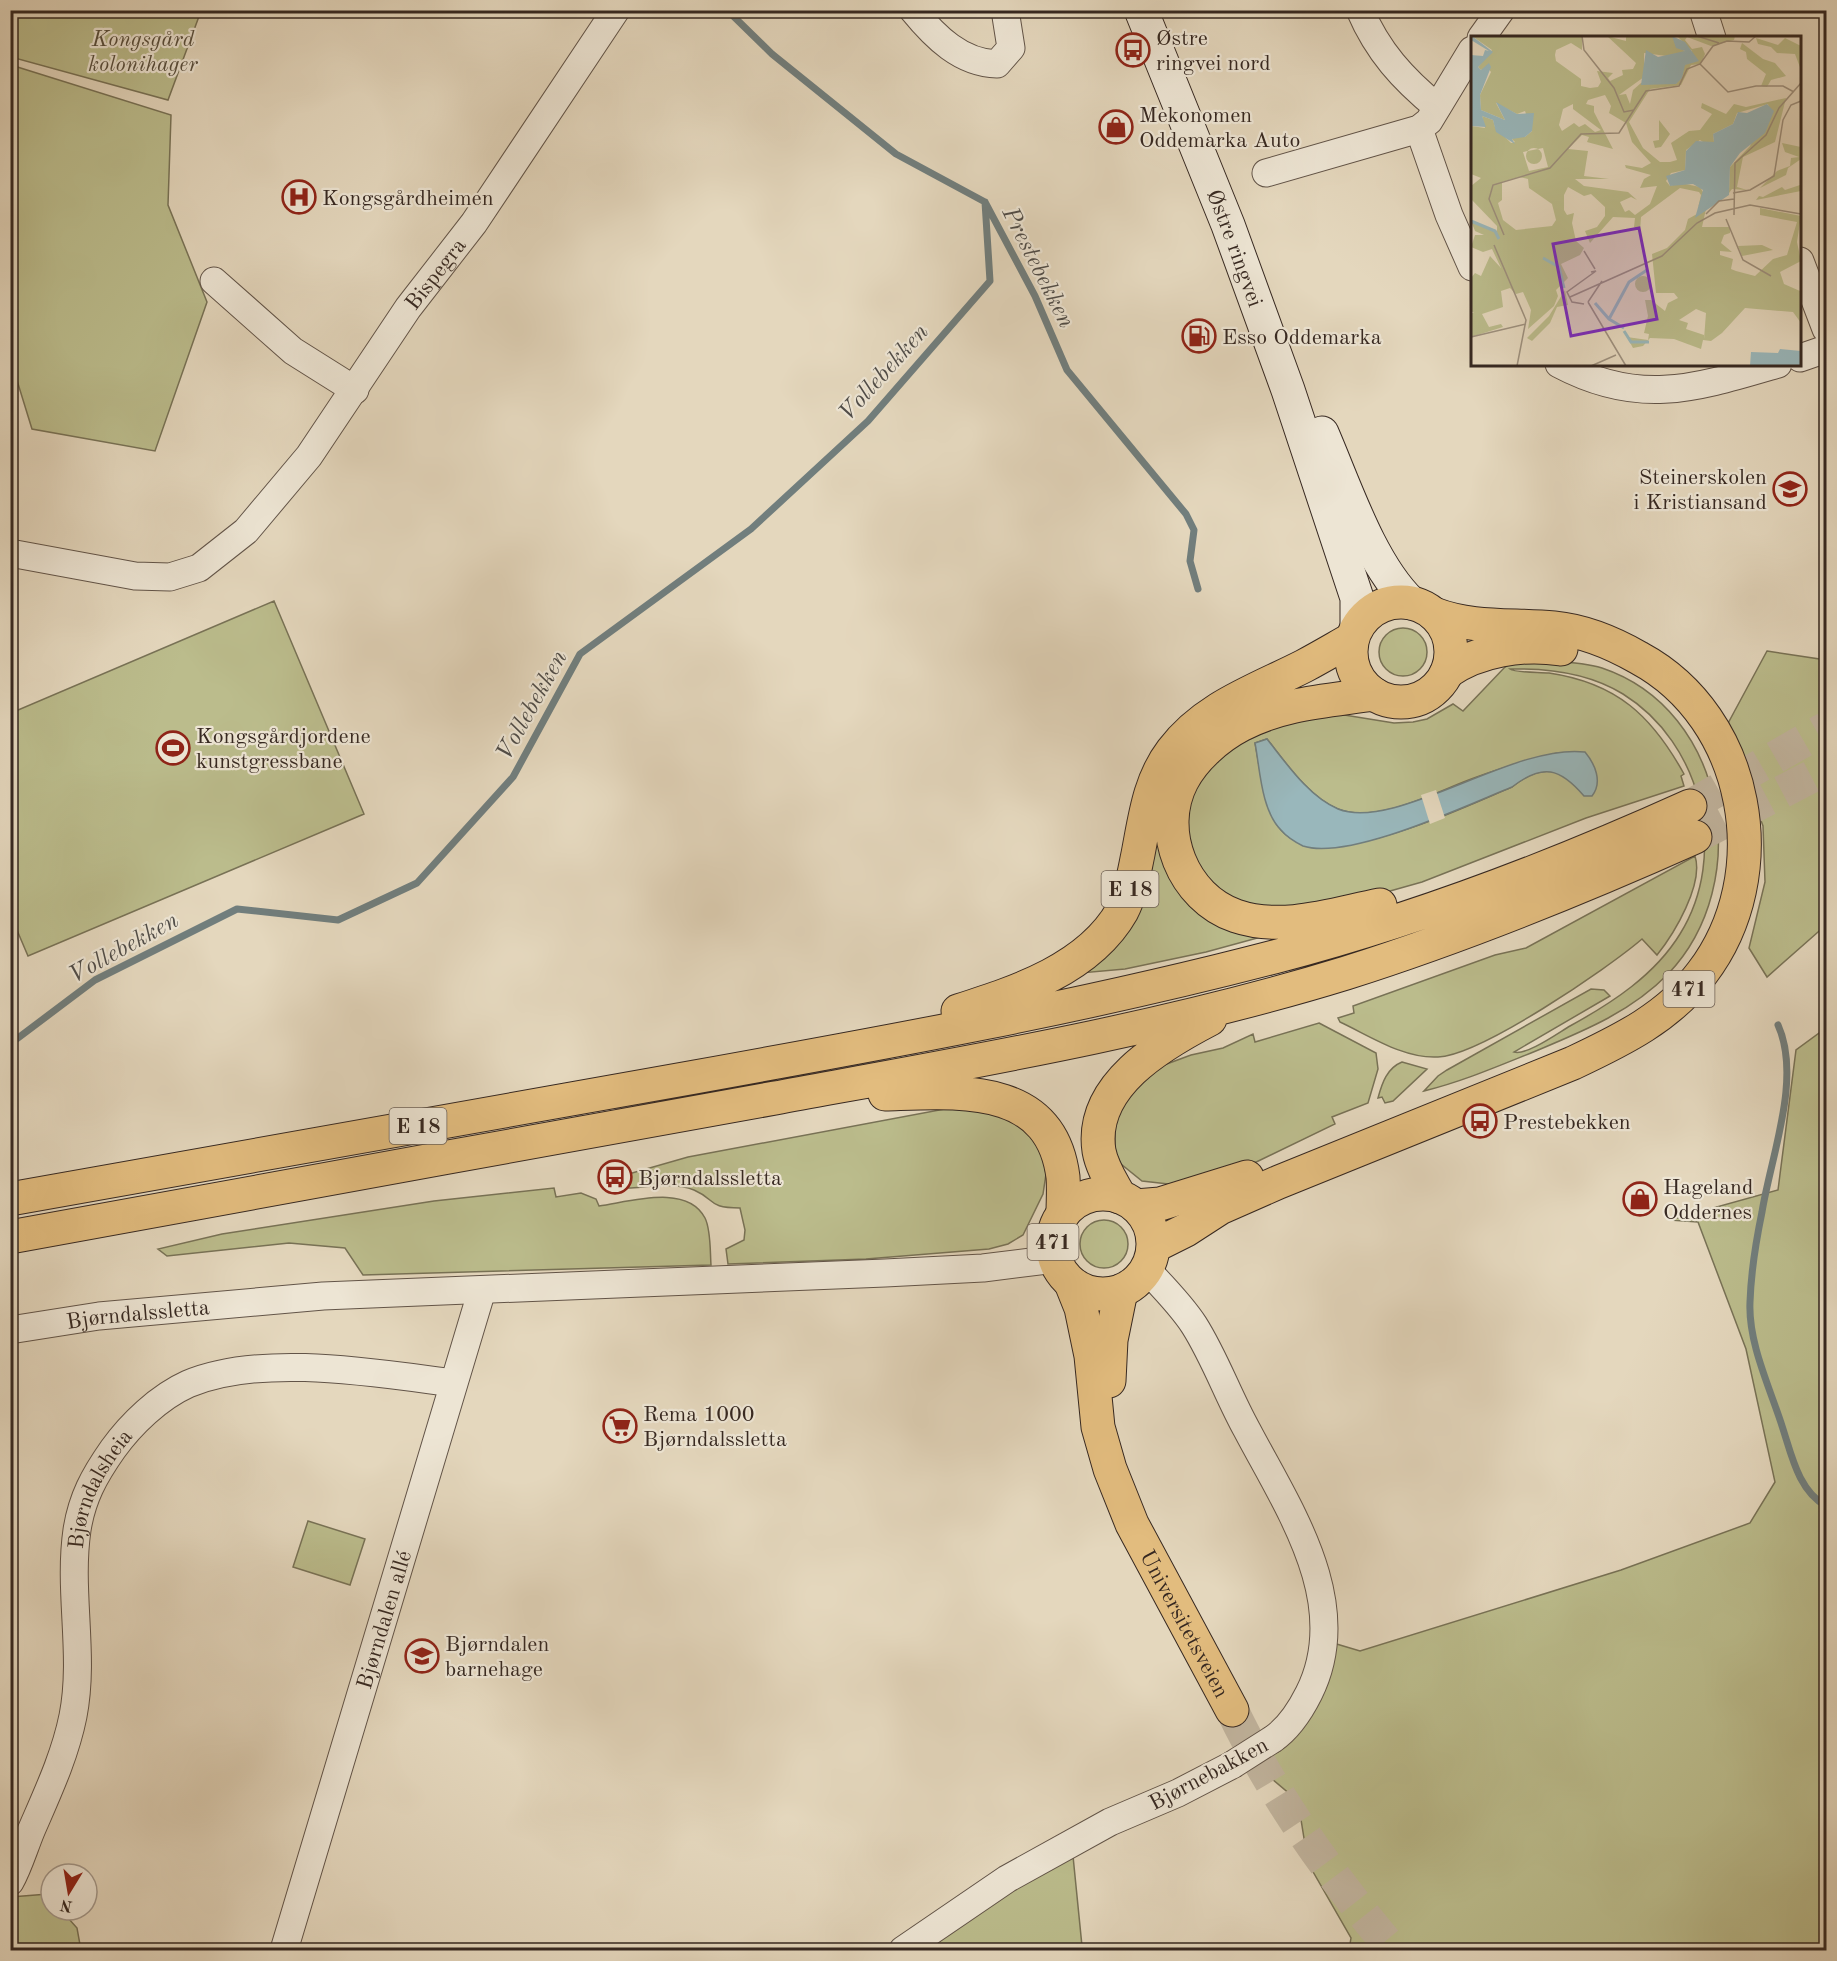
<svg xmlns="http://www.w3.org/2000/svg" width="1837" height="1961" viewBox="0 0 1837 1961" font-family="'Old Standard TT',serif">
<style>
.green{fill:#bbbc8c;stroke:#787256;stroke-width:1.5;fill-rule:evenodd}
.water{fill:#99b7bb;stroke:#717e7d;stroke-width:1.5}
.pier{fill:#e4d7bd}
.lines{fill:none;stroke-linecap:round;stroke-linejoin:round}
.stream{stroke:#717e7d;stroke-width:7}
.primary-tunnel{stroke:#c1b49e;stroke-width:33;stroke-dasharray:33 16;stroke-linecap:butt}
.highway-tunnel{stroke:#c1b49e;stroke-width:33;stroke-dasharray:33 16;stroke-linecap:butt}
.street-casing{stroke:#625448;stroke-width:29}
.secondary-casing{stroke:#362821;stroke-width:35}
.primary-casing{stroke:#362821;stroke-width:35}
.highway-casing{stroke:#362821;stroke-width:35}
.street{stroke:#ede5d4;stroke-width:27}
.secondary{stroke:#ede5d4;stroke-width:33}
.primary{stroke:#e2bc7e;stroke-width:33}
.highway{stroke:#e2bc7e;stroke-width:33}
.street-bridge-casing{stroke:#625448;stroke-width:29;stroke-linecap:butt}
.street-bridge{stroke:#ede5d4;stroke-width:27}
.labels{text-anchor:middle;stroke-width:4.5;stroke-linejoin:round;paint-order:stroke}
.shield{fill:#ede5d4;stroke:#6d6157;stroke-width:1.5}
.shield-label{font-size:21px;font-weight:bold;fill:#362821}
.poi-label{font-size:22px;fill:#362821;stroke:#ede5d4;text-anchor:start}
.park-label{font-size:22px;font-style:italic;fill:#574d3c;stroke:#ede5d4}
.street-label{font-size:22px;fill:#362821;stroke:#ede5d4}
.water-label{font-size:24px;font-style:italic;fill:#4f4c48;stroke:#ede5d4}
.inset-river{fill:none;stroke:#99b7bb;stroke-width:3}
.inset-road{fill:none;stroke:#9e917f;stroke-width:1.5}
.view{fill:#7b2cbf;fill-opacity:0.15;stroke:#7b2cbf;stroke-width:3}
.inset-edge{fill:none;stroke:#362821;stroke-width:3}
</style>
<rect width="100%" height="100%" fill="#e4d7bd"/>
<filter id="stains"><feTurbulence type="fractalNoise" baseFrequency=".00333" numOctaves="4"/><feColorMatrix values="0 0 0 0 .2 0 0 0 0 .09 0 0 0 0 .02 0 0 0 .5 -.17"/></filter>
<radialGradient id="worn" r=".72"><stop offset=".6" stop-color="#630" stop-opacity="0"/><stop offset="1" stop-color="#630" stop-opacity=".3"/></radialGradient>
<path class="green" d="M 10,11 L 11,10 L 201,11 L 168,100 L 11,57 Z
M 11,65 L 171,115 L 168,205 L 207,302 L 155,451 L 32,429 L 11,361 Z
M 274,601 L 364,814 L 28,956 L 11,916 L 11,713 Z
M1379 652a24 24 0 1 1 48 0a24 24 0 1 1-48 0Z
M 1767,651 L 1826,660 L 1826,925 L 1767,977 L 1749,948 L 1765,882 L 1763,826 L 1726,727 Z
M 1552,661 C 1569,662 1586,663 1602,668 C 1727,710 1755,883 1668,974 C 1630,1013 1581,1032 1531,1053 C 1496,1067 1461,1082 1424,1091 L 1438,1076 L 1447,1070 L 1591,989 L 1604,990 L 1610,996 L 1514,1052 C 1526,1056 1558,1033 1570,1026 C 1612,1003 1655,975 1680,934 C 1729,855 1702,743 1623,694 C 1589,673 1550,668 1510,669 C 1515,673 1539,672 1549,673 C 1617,683 1652,716 1684,774 L 1681,776 L 1684,786 L 1586,818 L 1422,882 L 1344,904 L 1307,909 L 1241,906 L 1205,883 L 1185,830 L 1193,789 L 1205,771 L 1228,751 L 1273,724 L 1332,713 L 1394,723 L 1413,722 L 1427,719 L 1453,704 L 1463,711 L 1504,668 L 1510,664 ZM 1267,739 C 1286,763 1309,797 1338,809 C 1377,825 1437,791 1474,778 C 1501,768 1529,760 1557,753 L 1579,790 C 1558,764 1537,767 1512,787 C 1465,806 1322,877 1281,830 C 1264,811 1260,768 1255,743 Z
M 1152,838 L 1159,838 L 1163,862 L 1176,889 L 1261,937 L 1206,952 L 1125,969 L 1081,973 Z
M 1695,856 C 1704,884 1674,934 1657,955 L 1642,939 C 1607,969 1481,1055 1438,1057 C 1404,1059 1370,1036 1340,1022 L 1338,1018 L 1354,1013 L 1353,1006 L 1495,955 L 1526,948 Z
M 1319,1023 L 1376,1053 L 1378,1069 L 1368,1103 L 1332,1117 L 1335,1124 L 1246,1167 L 1177,1185 L 1142,1181 L 1121,1164 L 1115,1151 L 1115,1119 L 1133,1088 L 1164,1065 L 1191,1055 L 1223,1048 L 1253,1034 L 1255,1042 Z
M 1826,1028 L 1826,1950 L 1349,1950 L 1351,1938 L 1308,1863 L 1298,1801 L 1252,1762 L 1271,1737 L 1323,1640 L 1360,1651 L 1621,1570 L 1750,1523 L 1775,1482 L 1746,1349 L 1698,1222 L 1670,1220 L 1778,1190 L 1796,1050 Z
M 1402,1062 L 1427,1069 L 1393,1101 L 1385,1103 L 1382,1097 L 1378,1098 C 1382,1083 1387,1068 1402,1062 Z
M 966,1105 L 1017,1120 L 1041,1149 L 1046,1174 L 1043,1194 L 1023,1235 L 1008,1244 L 989,1249 L 866,1259 L 728,1264 L 726,1249 L 744,1240 L 745,1230 L 740,1208 C 707,1208 717,1200 694,1190 C 674,1182 649,1187 628,1188 L 625,1175 L 688,1157 Z
M 554,1188 L 556,1197 L 581,1193 L 596,1199 L 599,1206 C 629,1202 687,1183 705,1218 C 711,1230 710,1251 711,1265 L 363,1275 L 345,1248 L 289,1243 L 167,1256 L 158,1249 L 222,1234 L 434,1201 Z
M1080 1244a24 24 0 1 1 48 0a24 24 0 1 1-48 0Z
M 308,1521 L 365,1539 L 350,1585 L 293,1567 Z
M 1072,1846 L 1082,1946 L 1089,1950 L 915,1950 Z
M 48,1894 L 51,1898 L 51,1910 L 61,1910 L 77,1928 L 81,1950 L 11,1950 L 11,1897 Z"/>
<path class="water" d="M 1267,739 C 1286,763 1309,797 1338,809 C 1396,832 1513,743 1585,752 C 1595,764 1603,782 1592,796 L 1584,796 C 1560,768 1543,763 1512,787 C 1467,805 1349,861 1303,846 C 1297,843 1286,836 1281,830 C 1261,810 1260,769 1255,743 Z"/>
<path class="pier" d="M 1436,790 L 1445,818 L 1430,824 L 1421,795 Z"/>
<g class="lines">
<path class="stream" d="M 727,10 L 772,54 L 896,154 L 985,202 L 1035,296 L 1067,370 L 1186,514 L 1194,530 L 1190,561 L 1198,589
M 1778,1025 C 1802,1078 1771,1156 1762,1212 C 1756,1241 1751,1272 1750,1302 C 1748,1344 1771,1390 1783,1429 C 1792,1457 1799,1491 1826,1506
M 10,1044 L 95,980 L 237,909 L 338,920 L 417,883 L 513,777 L 580,654 L 751,529 L 868,421 L 990,281 L 985,202"/>
<path class="primary-tunnel" d="M 1232,1710 C 1274,1797 1331,1877 1393,1950"/>
<path class="highway-tunnel" d="M 1690,806 L 1826,728
M 1695,837 L 1826,769"/>
<defs>
<g id="street">
<path d="M 913,10 C 935,37 961,63 997,64 L 1011,48 L 1005,10"/>
<path d="M 1360,10 C 1378,52 1403,79 1437,107"/>
<path d="M 1703,10 L 1712,38"/>
<path d="M 1481,38 L 1501,10"/>
<path d="M 1419,129 L 1449,215 L 1472,267"/>
<path d="M 1266,173 L 1419,129 L 1429,121 L 1472,50"/>
<path d="M 1800,261 L 1826,329"/>
<path d="M 214,281 L 293,351 L 355,390"/>
<path d="M 1800,358 L 1826,349"/>
<path d="M 1559,364 C 1640,407 1696,388 1778,364"/>
<path id="s1" d="M 10,553 L 135,576 L 170,577 L 199,568 L 246,531 L 309,456 L 408,308 L 474,223 L 616,10"/>
<path d="M 1147,1270 C 1163,1287 1181,1305 1194,1325 C 1215,1358 1228,1396 1247,1430 C 1288,1508 1354,1603 1309,1693 C 1301,1709 1289,1728 1273,1739"/>
<path id="s2" d="M 10,1330 L 99,1316 L 323,1296 L 885,1273 L 983,1268 L 1055,1259"/>
<path id="s3" d="M 10,1882 C 19,1866 24,1848 31,1831 C 47,1794 65,1756 73,1716 C 85,1655 68,1592 77,1530 C 82,1498 94,1476 113,1449 C 131,1424 159,1397 188,1384 C 261,1353 376,1373 453,1383"/>
<path id="s4" d="M 284,1950 L 482,1290"/>
<path d="M 903,1950 L 1007,1879 L 1110,1822 L 1178,1793 L 1232,1765"/>
</g>
<g id="secondary">
<path id="s5" d="M 1141,10 L 1228,225 L 1288,390 L 1357,598 L 1357,627"/>
<path d="M 1322,433 C 1345,486 1370,564 1411,603"/>
</g>
<g id="primary">
<circle cx="1401" cy="652" r="50"/>
<path d="M 1447,672 C 1478,650 1523,643 1561,649"/>
<circle cx="1103" cy="1244" r="50"/>
<path d="M 1136,1206 L 1160,1204 L 1247,1177"/>
<path d="M 1154,1246 L 1186,1230 L 1220,1208 L 1279,1182 L 1573,1063 C 1622,1040 1669,1017 1702,973 C 1777,875 1750,718 1639,658 C 1613,643 1585,631 1554,628 C 1513,624 1473,629 1434,614"/>
<path id="s6" d="M 1071,1283 L 1081,1308 L 1091,1356 L 1098,1427 L 1110,1469 L 1132,1524 L 1232,1710"/>
<path d="M 1109,1381 L 1111,1340 L 1121,1291"/>
</g>
<path id="highway" d="M 1374,694 C 1328,701 1283,703 1241,725 C 1218,737 1194,758 1182,781 C 1156,831 1183,898 1236,916 C 1283,932 1334,914 1380,905
M 958,1011 C 1017,992 1089,969 1122,911 C 1131,894 1134,873 1138,854 C 1145,818 1149,781 1172,751 C 1205,707 1257,690 1304,666 C 1321,657 1336,648 1352,639
M 885,1094 C 958,1092 1051,1082 1063,1177 C 1064,1189 1063,1202 1063,1214
M 1120,1197 C 1112,1182 1102,1168 1099,1151 C 1089,1086 1160,1045 1210,1019
M 10,1199 C 239,1158 467,1117 695,1077 C 889,1042 1083,1007 1274,957 C 1417,920 1555,867 1690,806
M 10,1237 C 265,1189 520,1145 775,1098 C 965,1063 1161,1030 1346,973 C 1466,935 1581,888 1695,837"/>
</defs>
<use href="#street" class="street-casing"/>
<use href="#secondary" class="secondary-casing"/>
<use href="#primary" class="primary-casing"/>
<use href="#highway" class="highway-casing"/>
<use href="#street" class="street"/>
<use href="#secondary" class="secondary"/>
<use href="#primary" class="primary"/>
<use href="#highway" class="highway"/>
<defs>
<path id="street-bridge" d="M 1232,1765 L 1273,1739"/>
</defs>
<use href="#street-bridge" class="street-bridge-casing"/>
<use href="#street-bridge" class="street-bridge"/>
</g>
<defs>
<symbol id="bus-ring" viewBox="-11 -11 22 22"><circle r="9.5" fill="#ede5d4" stroke="#8f2418" stroke-width="1.5"/><path d="M-5-6H5V4H4V6H2V4H-2V6H-4V4H-5ZM-3.5-4V0h7V-4ZM-3.5 1.2v1.5H-2V1.2ZM2 1.2v1.5H3.5V1.2Z" fill="#8f2418"/></symbol>
<symbol id="shop-ring" viewBox="-11 -11 22 22"><circle r="9.5" fill="#ede5d4" stroke="#8f2418" stroke-width="1.5"/><path d="M-5-2.5h2.3a2.7 3.5 0 0 1 5.4 0H5L5.5 6h-11ZM-1.5-2.5h3a1.5 2.3 0 0 0-3 0Z" fill="#8f2418"/></symbol>
<symbol id="hospital-ring" viewBox="-11 -11 22 22"><circle r="9.5" fill="#ede5d4" stroke="#8f2418" stroke-width="1.5"/><path d="M-5-5h3v3.5h4V-5h3V5h-3V1.5h-4V5h-3Z" fill="#8f2418"/></symbol>
<symbol id="fuel-ring" viewBox="-11 -11 22 22"><circle r="9.5" fill="#ede5d4" stroke="#8f2418" stroke-width="1.5"/><path d="M-5.5-6h7V0h2V4h1.3V-2.5L3-4.5l.8-.8L6-3V5H2.5V1h-1V6h-7ZM-4.2-4.7v3.2H.2V-4.7Z" fill="#8f2418"/></symbol>
<symbol id="school-ring" viewBox="-11 -11 22 22"><circle r="9.5" fill="#ede5d4" stroke="#8f2418" stroke-width="1.5"/><path d="M0-5L7-2L0 1L-7-2ZM-4 1L0 2.5L4 1V4Q0 6-4 4Z" fill="#8f2418"/></symbol>
<symbol id="stadium-ring" viewBox="-11 -11 22 22"><circle r="9.5" fill="#ede5d4" stroke="#8f2418" stroke-width="1.5"/><path d="M0-5a6.5 5 0 1 0 0 10a6.5 5 0 1 0 0-10ZM-3.5-1.8h7v3.6h-7Z" fill="#8f2418"/></symbol>
<symbol id="supermarket-ring" viewBox="-11 -11 22 22"><circle r="9.5" fill="#ede5d4" stroke="#8f2418" stroke-width="1.5"/><path d="M-6-5.5h2.5l.6 2H6L4.5 2H-2.5L-4.4-4H-6ZM-1.5 3.2a1.3 1.3 0 1 0 .1 0ZM3 3.2a1.3 1.3 0 1 0 .1 0Z" fill="#8f2418"/></symbol>
</defs>
<g fill-rule="evenodd">
<use href="#bus-ring" x="1114" y="31" width="38" height="38"/>
<use href="#shop-ring" x="1097" y="108" width="38" height="38"/>
<use href="#hospital-ring" x="280" y="178" width="38" height="38"/>
<use href="#fuel-ring" x="1180" y="317" width="38" height="38"/>
<use href="#school-ring" x="1771" y="470" width="38" height="38"/>
<use href="#stadium-ring" x="154" y="729" width="38" height="38"/>
<use href="#bus-ring" x="1461" y="1102" width="38" height="38"/>
<use href="#bus-ring" x="596" y="1158" width="38" height="38"/>
<use href="#shop-ring" x="1621" y="1180" width="38" height="38"/>
<use href="#supermarket-ring" x="601" y="1407" width="38" height="38"/>
<use href="#school-ring" x="403" y="1637" width="38" height="38"/>
</g>
<g class="labels">
<g class="shield">
<rect x="1101.5" y="871" width="57" height="36" rx="4.5"/>
<rect x="1663.5" y="971" width="51" height="36" rx="4.5"/>
<rect x="389.5" y="1108" width="57" height="36" rx="4.5"/>
<rect x="1027.5" y="1224" width="51" height="36" rx="4.5"/>
</g>
<g class="shield-label">
<text x="1130" y="896">E 18</text>
<text x="1689" y="996">471</text>
<text x="418" y="1133">E 18</text>
<text x="1053" y="1249">471</text>
</g>
<g class="poi-label">
<text x="1156" y="45">Østre<tspan x="1156" dy="25">ringvei nord</tspan></text>
<text x="1139" y="122">Mekonomen<tspan x="1139" dy="25">Oddemarka Auto</tspan></text>
<text x="322" y="205">Kongsgårdheimen</text>
<text x="1222" y="344">Esso Oddemarka</text>
<text x="1767" y="484" text-anchor="end">Steinerskolen<tspan x="1767" dy="25">i Kristiansand</tspan></text>
<text x="196" y="743">Kongsgårdjordene<tspan x="196" dy="25">kunstgressbane</tspan></text>
<text x="1503" y="1129">Prestebekken</text>
<text x="638" y="1185">Bjørndalssletta</text>
<text x="1663" y="1194">Hageland<tspan x="1663" dy="25">Oddernes</tspan></text>
<text x="643" y="1421">Rema 1000<tspan x="643" dy="25">Bjørndalssletta</tspan></text>
<text x="445" y="1651">Bjørndalen<tspan x="445" dy="25">barnehage</tspan></text>
</g>
<g class="park-label">
<text x="143" y="46">Kongsgård<tspan x="143" dy="25">kolonihager</tspan></text>
</g>
<g class="street-label">
<text dy="8" stroke="none"><textPath href="#s5" startOffset="256">Østre ringvei</textPath></text>
<text dy="8" stroke="none"><textPath href="#s1" startOffset="572">Bispegra</textPath></text>
<text dy="8" stroke="none"><textPath href="#s2" startOffset="129">Bjørndalssletta</textPath></text>
<text dy="8" stroke="none"><textPath href="#s3" startOffset="411">Bjørndalsheia</textPath></text>
<text dy="8" stroke="none"><textPath href="#s4" startOffset="345">Bjørndalen allé</textPath></text>
<text dy="8" stroke="none"><textPath href="#s6" startOffset="363">Universitetsveien</textPath></text>
<text transform="translate(1208 1773) rotate(-28)" y="8">Bjørnebakken</text>
</g>
<g class="water-label">
<text transform="translate(1039 267) rotate(63)" y="8">Prestebekken</text>
<text transform="translate(883 372) rotate(-48)" y="8">Vollebekken</text>
<text transform="translate(531 705) rotate(-61)" y="8">Vollebekken</text>
<text transform="translate(123 947) rotate(-29)" y="8">Vollebekken</text>
</g>
</g>
<g transform="translate(1471 36)">
<rect width="330" height="330" fill="#e4d7bd"/>
<path d="M 1,0 L 111,0 L 111,14 L 100,7 L 85,14 L 84,19 L 85,25 L 110,43 L 110,50 L 119,52 L 127,51 L 130,46 L 126,35 L 142,37 L 137,42 L 139,45 L 152,39 L 151,34 L 162,33 L 165,27 L 136,0 L 155,5 L 155,0 L 201,0 L 214,16 L 203,21 L 173,17 L 173,41 L 148,59 L 155,58 L 159,68 L 162,54 L 170,47 L 205,48 L 213,29 L 219,26 L 221,15 L 206,0 L 264,0 L 263,4 L 240,10 L 216,1 L 214,4 L 221,13 L 231,11 L 234,18 L 230,28 L 220,29 L 210,49 L 179,53 L 158,86 L 172,112 L 189,126 L 199,126 L 206,124 L 200,107 L 218,95 L 229,94 L 241,78 L 230,72 L 231,67 L 255,78 L 263,68 L 275,71 L 315,62 L 304,106 L 272,121 L 266,151 L 276,154 L 261,153 L 258,157 L 259,131 L 279,110 L 298,72 L 297,68 L 266,77 L 262,88 L 242,98 L 243,106 L 235,108 L 229,104 L 215,114 L 214,134 L 200,137 L 195,145 L 199,150 L 210,147 L 229,151 L 233,158 L 227,172 L 230,159 L 228,156 L 209,152 L 170,181 L 169,195 L 163,191 L 164,182 L 142,181 L 119,207 L 114,195 L 126,191 L 134,180 L 134,171 L 120,158 L 113,160 L 97,151 L 93,159 L 93,174 L 96,179 L 103,177 L 101,187 L 105,205 L 113,212 L 109,219 L 90,228 L 97,242 L 85,254 L 87,260 L 83,270 L 57,293 L 60,274 L 52,256 L 45,258 L 39,252 L 30,255 L 32,271 L 11,278 L 18,291 L 30,288 L 32,291 L 0,301 L 0,277 L 3,277 L 0,275 L 0,242 L 4,237 L 10,240 L 19,220 L 30,232 L 21,213 L 12,216 L 0,211 L 4,199 L 13,199 L 4,195 L 0,185 L 26,195 L 26,190 L 0,163 L 0,150 L 10,142 L 0,138 L 0,90 L 14,92 L 11,80 L 22,84 L 24,91 L 40,107 L 44,106 L 41,103 L 44,101 L 54,101 L 61,95 L 54,75 L 46,78 L 25,67 L 34,84 L 10,74 L 9,59 L 20,36 L 16,31 L 10,34 L 7,31 L 21,14 ZM 134,59 L 140,70 L 138,77 L 155,87 L 161,106 L 180,127 L 171,132 L 154,129 L 155,132 L 180,139 L 173,143 L 169,152 L 186,150 L 179,168 L 164,179 L 158,174 L 154,176 L 149,166 L 160,161 L 166,164 L 157,156 L 113,150 L 104,143 L 138,143 L 113,140 L 117,115 L 97,113 L 111,99 L 118,101 L 116,106 L 142,113 L 123,76 L 123,70 L 115,68 L 117,64 ZM 102,68 L 102,73 L 130,94 L 124,96 L 114,88 L 108,91 L 103,87 L 91,95 L 88,89 L 92,73 ZM 72,112 L 77,131 L 58,135 L 52,116 ZM 48,141 L 57,143 L 58,152 L 81,168 L 85,184 L 81,190 L 45,194 L 32,184 L 27,167 L 31,164 L 31,146 ZM 285,2 L 307,9 L 314,2 L 330,10 L 330,34 L 324,18 L 306,17 L 300,11 L 287,8 ZM 271,7 L 292,23 L 304,27 L 315,40 L 300,44 L 296,51 L 290,50 L 295,38 L 276,23 L 275,16 L 269,13 ZM 188,84 L 199,98 L 190,111 L 184,112 L 182,105 L 188,104 ZM 311,107 L 330,111 L 330,123 L 317,132 L 315,139 L 289,152 L 306,135 L 319,130 L 320,122 L 328,121 L 314,116 ZM55 120a8 8 0 1 1 16 0a8 8 0 1 1-16 0ZM 330,139 L 330,155 L 285,164 L 288,160 L 292,161 L 311,151 L 314,154 L 329,149 ZM 289,172 L 330,180 L 326,206 L 330,225 L 309,236 L 313,248 L 329,255 L 330,287 L 322,276 L 274,272 L 251,297 L 240,305 L 232,304 L 230,313 L 203,303 L 179,302 L 172,310 L 162,312 L 156,301 L 177,304 L 178,298 L 173,297 L 177,280 L 174,264 L 180,264 L 194,275 L 197,267 L 207,262 L 203,257 L 185,257 L 181,218 L 196,212 L 214,194 L 217,183 L 235,173 L 231,191 L 259,191 L 259,197 L 253,199 L 250,207 L 261,216 L 249,215 L 249,219 L 262,223 L 260,233 L 265,235 L 284,240 L 302,223 L 316,219 L 326,186 L 289,179 ZM 225,273 L 235,277 L 233,303 L 233,299 L 215,293 L 217,287 L 208,284 ZM 291,209 L 302,214 L 271,220 L 267,210 ZM164 248a8 8 0 1 1 16 0a8 8 0 1 1-16 0ZM 94,254 L 97,269 L 86,271 L 79,287 L 61,305 L 56,302 L 78,280 Z" fill="#bbbc8c" fill-rule="evenodd"/>
<path d="M 1,0 L 22,16 L 7,31 L 10,34 L 18,27 L 20,31 L 9,59 L 10,74 L 34,84 L 25,66 L 46,78 L 63,77 L 61,95 L 54,101 L 41,103 L 44,108 L 25,96 L 22,84 L 11,80 L 15,91 L 0,90 L 0,19 L 12,20 L 14,14 L 18,15 L 0,4 ZM 201,0 L 214,6 L 228,25 L 214,29 L 211,42 L 205,48 L 170,49 L 175,14 L 187,21 L 214,15 L 205,12 ZM 296,68 L 303,75 L 294,97 L 269,117 L 259,131 L 258,159 L 224,182 L 232,154 L 222,148 L 199,150 L 195,140 L 214,134 L 215,115 L 225,105 L 243,106 L 242,98 L 262,88 L 267,76 L 276,77 ZM 309,313 L 330,315 L 330,330 L 279,330 L 280,316 L 307,317 Z" fill="#99b7bb"/>
<path class="inset-river" d="M 0,185 L 24,195 L 28,203M 72,222 L 88,231 L 93,252M 124,267 L 138,283 L 153,292M 138,283 L 158,246 L 176,234M 153,295 L 160,306 L 178,306"/>
<path class="inset-road" d="M 111,0 L 113,14 L 143,52 L 153,76 L 163,74M 226,0 L 248,7M 229,28 L 257,56 L 285,50 L 312,50 L 323,56M 262,157 L 279,154 L 303,140 L 312,84 L 320,69 L 330,65M 235,178 L 248,165 L 263,163M 263,179 L 264,127 L 295,99 L 308,72 L 330,47M 255,183 L 272,224 L 300,240M 33,199 L 18,163 L 22,149 L 79,132 L 110,98 L 148,97 L 175,55 L 208,50 L 216,33 L 229,28 L 242,10 L 256,5 L 278,6 L 285,0M 23,209 L 55,284 L 46,330M 113,215 L 124,233M 99,261 L 191,220 L 226,187 L 244,177 L 279,169 L 330,178M 117,266 L 155,330M 117,266 L 131,245M 113,268 L 101,266 L 96,256 L 125,235 L 120,236M 0,301 L 55,288M 120,330 L 145,319"/>
<path class="view" d="M 168,192 L 186,283 L 100,300 L 82,208 Z"/>
<rect width="330" height="330" class="inset-edge"/>
</g>
<rect width="1837" height="1961" fill="none" stroke="#e4d7bd" stroke-width="36"/>
<rect x="12" y="12" width="1813" height="1937" fill="none" stroke="#362821" stroke-width="3"/>
<rect x="18" y="18" width="1801" height="1925" fill="none" stroke="#362821" stroke-width="1.5"/>
<g transform="translate(69 1892) rotate(191)"><circle r="28" fill="#ede5d4" stroke="#a4998c" stroke-width="1.5"/>
<path d="M0-4.5L10 22L0 15L-10 22Z" fill="#8f2418"/>
<text y="-9" font-size="16" font-weight="bold" text-anchor="middle" fill="#362821">N</text>
</g>
<rect width="100%" height="100%" filter="url(#stains)"/>
<rect width="100%" height="100%" fill="url(#worn)"/>
</svg>
